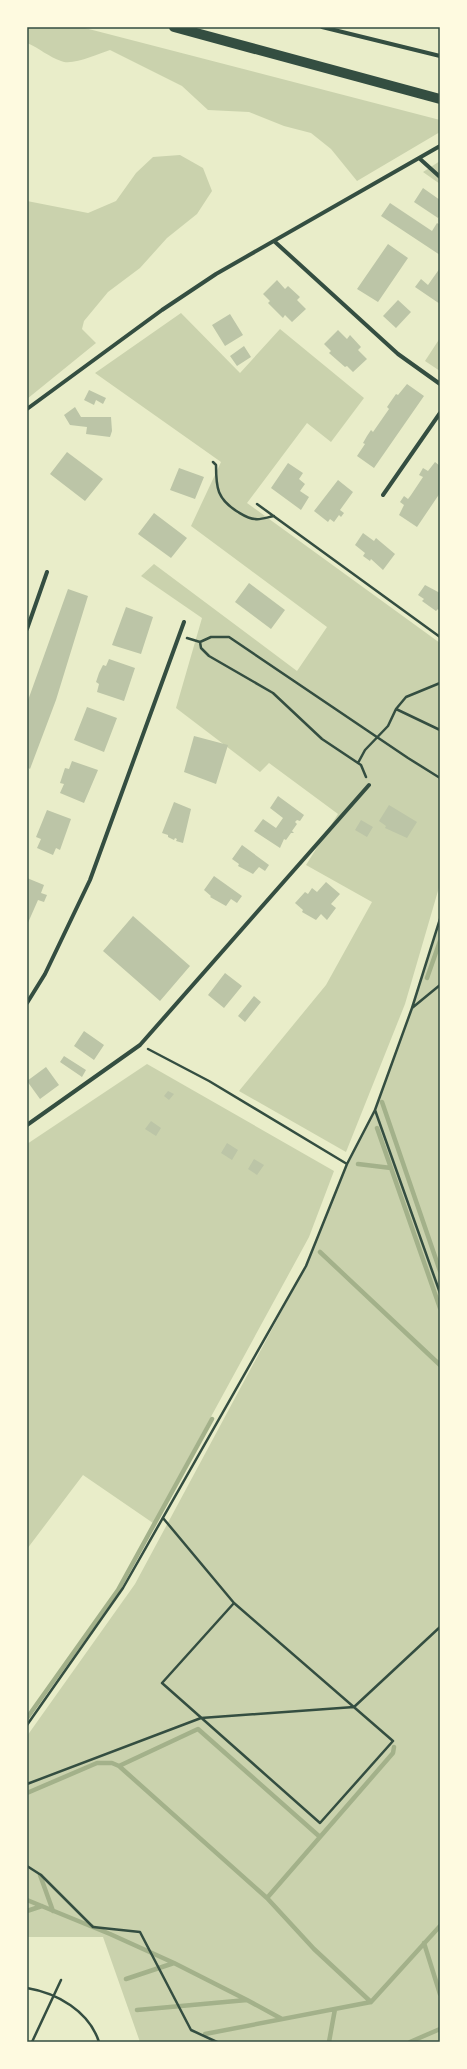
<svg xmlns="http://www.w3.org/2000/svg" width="467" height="2069" viewBox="0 0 467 2069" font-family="'Roboto Condensed',sans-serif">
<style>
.green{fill:#cad2ad}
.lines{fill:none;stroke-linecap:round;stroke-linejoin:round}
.stream{stroke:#a3b18a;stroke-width:4.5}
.building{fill:#bcc5a7}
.path{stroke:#344e41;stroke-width:2.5}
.minor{stroke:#344e41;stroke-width:4}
.primary{stroke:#344e41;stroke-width:10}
.neatline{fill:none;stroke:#344e41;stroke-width:1.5}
</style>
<rect width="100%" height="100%" fill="#e9edc9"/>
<path class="green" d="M 27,27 L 81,27 L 440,120 L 440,132 L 357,181 L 331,149 L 311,133 L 284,126 L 249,112 L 208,110 L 182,86 L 110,50 C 98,54 72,66 61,61 C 49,57 39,48 27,43 Z
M 180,155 L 203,168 L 212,191 L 197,214 L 167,238 L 140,268 L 108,292 L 84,321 L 82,329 L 96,343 L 27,399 L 27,201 L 88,213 L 116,201 L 136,173 L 153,157 Z
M 440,161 L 440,184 L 423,172 Z
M 181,313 L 240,373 L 280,329 L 364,398 L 331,442 L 307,423 L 247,503 L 440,643 L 440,884 L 405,1004 L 346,1152 L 239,1091 L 326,985 L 372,902 L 306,865 L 338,814 L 269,763 L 260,772 L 176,708 L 202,618 L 141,576 L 154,564 L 297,671 L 327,627 L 191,526 L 221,462 L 95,373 Z
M 440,338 L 440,371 L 425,361 Z
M 440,924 L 440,2042 L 140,2042 L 103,1937 L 27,1937 L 27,1736 L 135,1584 L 306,1266 L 347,1164 L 375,1110 L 412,1008 Z
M 147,1064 L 334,1171 L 309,1237 L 153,1523 L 83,1475 L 27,1549 L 27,1144 Z"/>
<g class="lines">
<path class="stream" d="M 427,978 L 440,941
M 382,1102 L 440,1271
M 377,1128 L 440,1308
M 358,1164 L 391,1168
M 320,1252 L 440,1365
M 27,1718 L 118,1590 L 212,1419
M 119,1766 L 198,1729 L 320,1837
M 27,1793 L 97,1763 L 112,1763 L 119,1766 L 267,1898 L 314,1949 L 371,2002 L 440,1926
M 40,1875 L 53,1911
M 267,1898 L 393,1753 L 394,1747
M 27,1900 L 110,1934 L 174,1963
M 27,1911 L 42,1906
M 424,1943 L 440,1994
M 126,1979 L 174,1963 L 247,2000
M 137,2010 L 247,2000 L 282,2019
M 205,2034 L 371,2002
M 329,2042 L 335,2009
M 410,2042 L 440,2029"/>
</g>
<path class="building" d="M 423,188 L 440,200 L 440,215 L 438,218 L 414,202 Z
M 390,203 L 432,231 L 437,223 L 440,225 L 440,255 L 381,216 Z
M 388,244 L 408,258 L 378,302 L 357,289 Z
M 440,268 L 440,304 L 415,287 L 421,279 L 428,285 Z
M 277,280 L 285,289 L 288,286 L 300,297 L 297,300 L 306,309 L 292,322 L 285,315 L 283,318 L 268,303 L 270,301 L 263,294 Z
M 398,300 L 411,312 L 396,328 L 383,316 Z
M 230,314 L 243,335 L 225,346 L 212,325 Z
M 338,330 L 347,339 L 350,335 L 361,347 L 358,350 L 367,359 L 353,372 L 347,366 L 345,367 L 329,353 L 331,351 L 324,344 Z
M 244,346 L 251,357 L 237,366 L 230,356 Z
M 407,384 L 424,396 L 374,468 L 357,456 L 365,444 L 363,443 L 367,436 L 371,430 L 373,432 L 389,409 L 387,407 L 396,394 L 398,395 Z
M 89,390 L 106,398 L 103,404 L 96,400 L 94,405 L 84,400 Z
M 75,407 L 81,417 L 111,417 L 112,431 L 110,437 L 86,434 L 87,427 L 70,425 L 64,415 Z
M 67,452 L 103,479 L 85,501 L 50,474 Z
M 435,462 L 440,466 L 440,493 L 417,527 L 399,515 L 404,505 L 400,502 L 404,496 L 408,499 L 411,495 L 423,477 L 419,475 L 423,468 L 428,471 Z
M 288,463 L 303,473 L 299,479 L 305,484 L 300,491 L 309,497 L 301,510 L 271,488 Z
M 179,468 L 204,477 L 195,499 L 170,490 Z
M 338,480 L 353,492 L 340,510 L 344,513 L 341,517 L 339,515 L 334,522 L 330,519 L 328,522 L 314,511 Z
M 154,513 L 187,538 L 171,558 L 138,534 Z
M 363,533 L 374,541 L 376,538 L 395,554 L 383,570 L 371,559 L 370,561 L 363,556 L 365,553 L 355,545 Z
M 249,583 L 285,610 L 271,629 L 235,602 Z
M 425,585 L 440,593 L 440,611 L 438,609 L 436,611 L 422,601 L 424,599 L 418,595 Z
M 68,589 L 88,596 L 56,700 L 30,769 L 27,767 L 27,703 Z
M 126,607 L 153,617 L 141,654 L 112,645 Z
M 109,659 L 135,668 L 124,701 L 97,692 L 99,684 L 96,682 L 99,673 L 103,665 L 106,666 Z
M 87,707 L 117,718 L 104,752 L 74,740 Z
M 194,736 L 228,745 L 216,784 L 184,772 Z
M 72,761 L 98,770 L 84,803 L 60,793 L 64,784 L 60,783 L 65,768 L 69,769 Z
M 278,796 L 304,815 L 300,821 L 297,820 L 295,822 L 297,824 L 292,831 L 294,833 L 291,833 L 286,840 L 284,839 L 280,848 L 254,831 L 263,819 L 276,828 L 283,818 L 270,808 Z
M 174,802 L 191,809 L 183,843 L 176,841 L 177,839 L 175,838 L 174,840 L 168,837 L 168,835 L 162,833 Z
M 389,805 L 417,822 L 407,838 L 385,828 L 386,826 L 379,821 Z
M 47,810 L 71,819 L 60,850 L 56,848 L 53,855 L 37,848 L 41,839 L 36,837 Z
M 361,820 L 373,827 L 367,837 L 355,830 Z
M 242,845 L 269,865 L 265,871 L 259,867 L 253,874 L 238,866 L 239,864 L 232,859 Z
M 214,876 L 242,896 L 237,903 L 231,899 L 226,906 L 210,897 L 211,896 L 204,890 Z
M 27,878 L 44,885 L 41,893 L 47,895 L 44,902 L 38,900 L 27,925 Z
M 326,882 L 340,894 L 331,904 L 336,908 L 327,920 L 321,914 L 316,920 L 302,912 L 303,910 L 295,903 L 305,892 L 308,894 L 312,888 L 317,892 Z
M 133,916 L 190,966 L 160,1001 L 103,951 Z
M 225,973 L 242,986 L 224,1008 L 208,995 Z
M 254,996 L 261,1002 L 245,1022 L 238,1016 Z
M 84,1031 L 104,1045 L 94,1060 L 74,1046 Z
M 64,1056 L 86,1070 L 82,1077 L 60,1062 Z
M 46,1067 L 59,1085 L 40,1099 L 27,1081 Z
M 168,1091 L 174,1094 L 169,1100 L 164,1096 Z
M 151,1121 L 161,1128 L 156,1136 L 145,1129 Z
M 227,1143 L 238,1150 L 232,1160 L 221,1153 Z
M 254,1159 L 264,1165 L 257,1175 L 248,1169 Z"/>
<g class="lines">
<path class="path" d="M 213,462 L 216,465 C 216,488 217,499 238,512 C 243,515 249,519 255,519 C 261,520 268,517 274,516
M 257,504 L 440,637
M 187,638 L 200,642 L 211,637 L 229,637 L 408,758 L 440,778
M 200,642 L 201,648 L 209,656 L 273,693 L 322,739 L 361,765 L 366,777
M 396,709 L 440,730
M 358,763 L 365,750 L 388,726 L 396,709 L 406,697 L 440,683
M 412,1008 L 440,985
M 148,1049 L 209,1081 L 347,1164
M 375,1110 L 440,1293
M 163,1518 L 234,1603
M 234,1603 L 393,1741 L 320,1823 L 162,1683 Z
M 27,1725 L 123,1588 L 306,1266 L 347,1164 L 375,1110 L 412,1008 L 440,919
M 27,1784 L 201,1718 L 354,1707 L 440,1627
M 27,1866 L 41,1875 L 93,1927 L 140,1932 L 191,2030 L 217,2042
M 27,1988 C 57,1993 89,2011 99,2042
M 32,2042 L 61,1980"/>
<path class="minor" d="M 322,27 L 440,56
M 419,158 L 440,177
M 274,241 L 398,354 L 440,384
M 27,409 L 162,310 L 216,274 L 440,146
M 383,495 L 440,413
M 27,629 L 47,572
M 27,1003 L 45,974 L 90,880 L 184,622
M 27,1125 L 140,1045 L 369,785"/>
<path class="primary" d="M 174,27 L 440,99"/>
</g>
<rect width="467" height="2069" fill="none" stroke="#fefae0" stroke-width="56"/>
<rect x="28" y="28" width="411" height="2013" class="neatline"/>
</svg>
